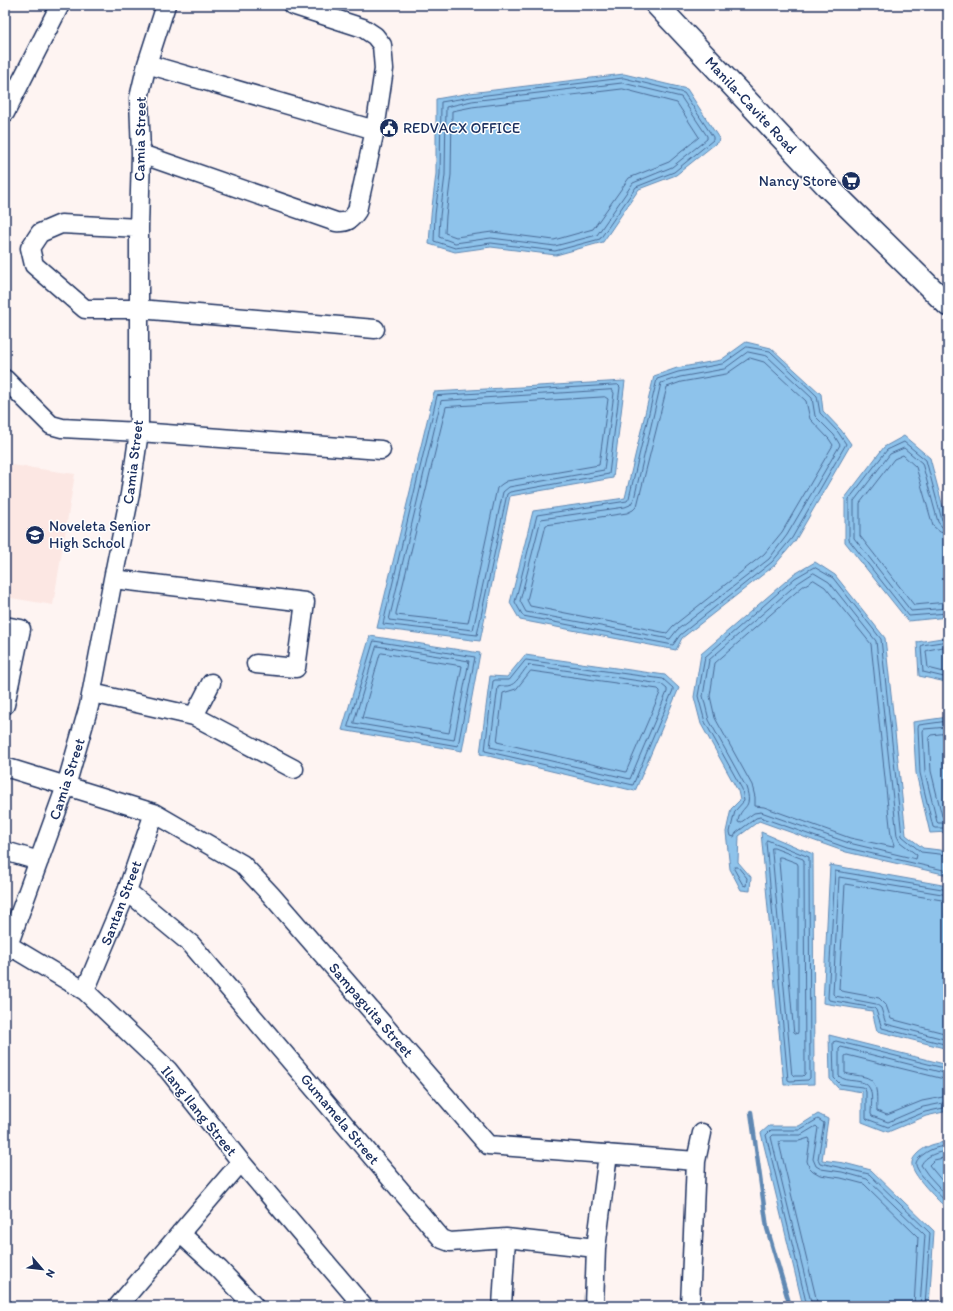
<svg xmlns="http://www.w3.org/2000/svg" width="953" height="1311" viewBox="0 0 953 1311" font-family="Itim,sans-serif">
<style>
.built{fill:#fce7e3}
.water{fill:#8ec3eb;stroke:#6088b3}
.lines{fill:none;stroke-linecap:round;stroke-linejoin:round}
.shore{stroke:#496a96;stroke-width:1}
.stream{stroke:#6088b3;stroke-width:4.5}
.minor-casing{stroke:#1b2f5e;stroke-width:21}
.secondary-casing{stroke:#1b2f5e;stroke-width:25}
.minor{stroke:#fff;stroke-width:18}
.secondary{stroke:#fff;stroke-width:22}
.labels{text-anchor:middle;stroke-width:3;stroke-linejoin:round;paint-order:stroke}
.street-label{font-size:15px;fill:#1b2f5e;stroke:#fff}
.poi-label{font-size:15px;fill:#1b2f5e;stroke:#fff;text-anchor:start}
</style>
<rect width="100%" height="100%" fill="#fef4f2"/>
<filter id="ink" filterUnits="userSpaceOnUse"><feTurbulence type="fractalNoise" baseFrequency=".025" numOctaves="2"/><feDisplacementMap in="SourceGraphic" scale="8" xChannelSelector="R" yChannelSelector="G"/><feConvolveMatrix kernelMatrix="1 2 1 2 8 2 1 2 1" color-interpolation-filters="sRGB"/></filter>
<g filter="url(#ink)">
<path class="built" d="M 5,464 L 75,474 L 53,605 L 5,597 Z"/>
<path class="water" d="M 624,74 L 687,89 L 720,140 L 676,175 L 639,189 L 603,242 L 556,255 L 491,247 L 455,252 L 429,244 L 431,215 L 436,174 L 436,99 L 470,93 Z
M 746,342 L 771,348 L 821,394 L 823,411 L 841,430 L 851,444 L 795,541 L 775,565 L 682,638 L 676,650 L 520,620 L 510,603 L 533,511 L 625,498 L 654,376 L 677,368 L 721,360 Z
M 625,381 L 613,478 L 510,496 L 480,641 L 377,628 L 434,392 Z
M 904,436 L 930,458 L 948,526 L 948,617 L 908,621 L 845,542 L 845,498 L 884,447 Z
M 815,562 L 835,575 L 885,638 L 906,835 L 923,848 L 948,851 L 948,875 L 846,852 L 759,821 L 739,836 L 738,862 L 751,877 L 750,891 L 741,890 L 730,869 L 726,832 L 731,809 L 740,800 L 738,791 L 701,724 L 694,697 L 701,654 L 793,575 Z
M 370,636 L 480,653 L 462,751 L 342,730 Z
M 948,637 L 948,691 L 946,682 L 919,676 L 917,642 Z
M 525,655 L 665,675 L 679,688 L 635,791 L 480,754 L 490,676 L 507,677 Z
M 948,717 L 948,832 L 930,833 L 916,773 L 913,722 Z
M 761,832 L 813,854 L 814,1084 L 784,1085 Z
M 830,865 L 948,886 L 948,1049 L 877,1031 L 872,1011 L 823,1003 Z
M 829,1035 L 948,1065 L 948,1111 L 926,1116 L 888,1132 L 862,1122 L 862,1092 L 838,1088 L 830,1079 Z
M 818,1114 L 828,1119 L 822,1160 L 844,1163 L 871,1170 L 934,1231 L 929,1306 L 803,1306 L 761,1133 L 769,1126 L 799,1126 Z
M 945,1142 L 948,1142 L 948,1210 C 940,1202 909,1173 912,1162 C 913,1156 922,1149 927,1147 C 932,1144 939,1143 945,1142 Z"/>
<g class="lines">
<path class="shore" d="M 624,78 L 684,93 L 713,137 L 713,140 L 674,172 L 636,187 L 600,239 L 555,251 L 491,243 L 455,248 L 434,241 L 435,215 L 440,174 L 441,102 L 471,97 Z
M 623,83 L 681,97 L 707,136 L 707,139 L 672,167 L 633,183 L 597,235 L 555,246 L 491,238 L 455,243 L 439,237 L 440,216 L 445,175 L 446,107 L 472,101 Z
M 623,89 L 677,103 L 699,137 L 669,162 L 629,178 L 593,229 L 554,240 L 492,232 L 456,237 L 445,233 L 446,216 L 451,175 L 452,111 L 472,107 Z
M 747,347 L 770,351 L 817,396 L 820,413 L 838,432 L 846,444 L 792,538 L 772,562 L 680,635 L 673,645 L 523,616 L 515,602 L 537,515 L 627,501 L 629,498 L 657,379 L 678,372 L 722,364 Z
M 748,352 L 767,356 L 812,398 L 815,416 L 834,435 L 840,445 L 787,535 L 769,559 L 677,630 L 670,639 L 526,612 L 520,601 L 541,519 L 625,507 L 630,505 L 634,499 L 661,383 L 680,377 L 724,369 Z
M 750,358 L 764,362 L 806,401 L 810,419 L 829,439 L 833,445 L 782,532 L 764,554 L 673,626 L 667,633 L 530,606 L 527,600 L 546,525 L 627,513 L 633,510 L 637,506 L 667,387 L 681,382 L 726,374 Z
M 618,385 L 620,387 L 609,474 L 510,492 L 507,494 L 477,635 L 383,624 L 437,396 Z
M 612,390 L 614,393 L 604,470 L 509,487 L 503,492 L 473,630 L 389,620 L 441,401 Z
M 605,397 L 608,399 L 599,465 L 507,481 L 502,484 L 497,488 L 468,623 L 396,615 L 396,613 L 446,407 Z
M 948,523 L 944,522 L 942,520 L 926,460 L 904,442 L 887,450 L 849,499 L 849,540 L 909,616 L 948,613
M 948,528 L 942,527 L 938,522 L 922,463 L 904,448 L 890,454 L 854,501 L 854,538 L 911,611 L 948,608
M 948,534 L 940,532 L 933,526 L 916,467 L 903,455 L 894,459 L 860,503 L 860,536 L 914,605 L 948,602
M 814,573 L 829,582 L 876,641 L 897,836 L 900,842 L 917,855 L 916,859 L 849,843 L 761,812 L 754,813 L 740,823 L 738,822 C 740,804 754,811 746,787 L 709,720 L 703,696 L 709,660 L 798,583 Z
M 814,580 L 825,587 L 871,644 L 891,836 L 894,845 L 893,847 L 850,838 L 764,807 L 755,806 L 755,797 L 752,785 L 715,718 L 710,696 L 715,663 L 802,587 Z
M 374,641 L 475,657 L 458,746 L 348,727 Z
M 948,641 L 922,645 L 921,647 L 923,672 L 948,678
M 377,646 L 469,661 L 454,740 L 354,723 Z
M 948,646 L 928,650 L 926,651 L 928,668 L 948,673
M 382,653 L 462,666 L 449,733 L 362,718 L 380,654 Z
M 526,660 L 663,679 L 673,688 L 673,690 L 633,785 L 485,751 L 493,681 L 495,680 L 509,680 Z
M 529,665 L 661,684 L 667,689 L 667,692 L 630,779 L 490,747 L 498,687 C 502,685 507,687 511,685 C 518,682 523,670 529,665 Z
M 531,671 L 658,689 L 660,691 L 660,693 L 626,772 L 497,742 L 503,693 L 516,689 Z
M 948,721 L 919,725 L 918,727 L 920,773 L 933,827 L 935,828 L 948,828
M 948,727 L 924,729 L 923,731 L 925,772 L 937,822 L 938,823 L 948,823
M 948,733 L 931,735 L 929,737 L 931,771 L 942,816 L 943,817 L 948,817
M 767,840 L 809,857 L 810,1078 L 808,1080 L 790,1081 L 788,1080 L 766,842 Z
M 772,848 L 774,848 L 803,859 L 804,861 L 805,1074 L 803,1076 L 794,1076 L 792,1074 Z
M 948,855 L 921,852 L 902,836 L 881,639 L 833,578 L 814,567 L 795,578 L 705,657 L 698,696 L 705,722 L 742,789 L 744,801 L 735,811 L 730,832 L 731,836 L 734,837 L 736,833 L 756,818 L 760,817 L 847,848 L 948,871
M 779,857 L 781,857 L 797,863 L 798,865 L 798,1032 L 797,1034 L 794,1032 Z
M 735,867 L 738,867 L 747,878 L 746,886 L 743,885 L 734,869 Z
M 948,890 L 835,871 L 828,998 L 829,1000 L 874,1008 L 876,1010 L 882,1028 L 948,1045
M 948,895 L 839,877 L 833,994 L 835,996 L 876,1004 L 881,1008 L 886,1024 L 948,1040
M 948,901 L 845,884 L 839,989 L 841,991 L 879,998 L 886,1005 L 891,1019 L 948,1034
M 948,1069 L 836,1041 L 833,1042 L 834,1078 L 840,1084 L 862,1087 L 865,1089 L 866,1092 L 866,1118 L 867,1119 L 888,1127 L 925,1112 L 948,1107
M 948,1074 L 841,1047 L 839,1049 L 839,1076 C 847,1084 865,1077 870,1089 C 873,1096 871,1107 871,1114 L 872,1116 L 888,1122 L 923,1107 L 948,1102
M 948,1080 L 847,1055 L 845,1056 L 845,1073 C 851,1075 858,1075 865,1077 C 880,1081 876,1099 877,1111 L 887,1115 L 922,1101 L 948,1096
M 948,1146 C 940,1146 930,1149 924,1154 C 921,1156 917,1159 916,1163 C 914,1171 942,1197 948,1204
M 948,1151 C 938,1152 926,1155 921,1165 L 928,1175 L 948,1197
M 948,1157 L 934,1160 L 929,1165 L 948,1188
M 807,1306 L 766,1135 L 771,1130 L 799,1130 L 818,1119 L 824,1123 L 818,1159 L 820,1163 L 869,1174 L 930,1233 L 925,1306
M 812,1306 L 771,1137 L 773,1135 L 801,1135 L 816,1126 L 818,1128 L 813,1159 L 816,1166 L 821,1169 L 842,1172 L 867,1179 L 925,1235 L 920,1306
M 818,1306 L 779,1143 L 780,1141 L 799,1141 L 809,1138 L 810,1140 L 807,1161 L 809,1167 L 813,1171 L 820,1175 L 841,1178 L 864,1184 L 918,1237 L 914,1306"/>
<path class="stream" d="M 751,1112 L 767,1228 L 790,1306"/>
<defs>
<path id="minor" d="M 147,64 L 375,130
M 5,113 L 60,5
M 141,154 L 336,222 C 347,223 351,220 357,211 L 375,130 L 384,69 L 382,45 L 375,36 L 363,28 L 292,5
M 139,228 L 61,224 L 40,233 L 30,248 L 34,265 L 85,309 L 139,309 L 375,329
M 5,379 L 51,425 L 62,428 L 139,432 L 381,450
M 113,579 L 305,602 L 296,668 L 256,664
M 5,626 L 21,629 L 5,705
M 92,693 L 194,716 L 294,769
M 194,716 L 211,683
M 5,767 L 154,813 L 242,864 L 271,895 L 488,1145 L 696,1161
M 5,851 L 39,861
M 127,891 L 191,944 L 442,1239 L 450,1242 L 506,1238 L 596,1248
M 8,945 L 85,991 L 168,1070 L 241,1162 L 363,1306
M 5,954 L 66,786 L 89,706 L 113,579 L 130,494 L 139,432 L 139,228 L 141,154 L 139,98 L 147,64 L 166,5
M 85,991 L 127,891 L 154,813
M 180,1233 L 219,1269 L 254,1306
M 118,1306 L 241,1162
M 502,1306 L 506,1238
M 594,1306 L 596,1248 L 608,1154
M 690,1306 L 696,1161 L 702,1133"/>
<path id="secondary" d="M 657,5 L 826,185 L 948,305"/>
</defs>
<use href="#minor" class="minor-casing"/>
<use href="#secondary" class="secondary-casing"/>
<use href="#minor" class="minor"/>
<use href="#secondary" class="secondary"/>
</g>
</g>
<defs>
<symbol id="civic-disc" viewBox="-11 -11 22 22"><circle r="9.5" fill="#1b2f5e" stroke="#fff"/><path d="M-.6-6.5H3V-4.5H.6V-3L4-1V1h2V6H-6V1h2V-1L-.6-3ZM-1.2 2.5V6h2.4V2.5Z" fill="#fff"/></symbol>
<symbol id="supermarket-disc" viewBox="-11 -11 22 22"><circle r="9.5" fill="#1b2f5e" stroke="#fff"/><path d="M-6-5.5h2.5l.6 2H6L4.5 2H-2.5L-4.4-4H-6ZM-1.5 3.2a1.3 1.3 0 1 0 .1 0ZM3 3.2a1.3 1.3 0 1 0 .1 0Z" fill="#fff"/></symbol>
<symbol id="school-disc" viewBox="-11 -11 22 22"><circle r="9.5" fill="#1b2f5e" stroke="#fff"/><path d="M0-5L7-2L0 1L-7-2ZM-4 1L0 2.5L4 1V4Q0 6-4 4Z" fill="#fff"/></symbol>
</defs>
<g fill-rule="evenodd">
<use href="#civic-disc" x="378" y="117" width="22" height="22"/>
<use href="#supermarket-disc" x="840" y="170" width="22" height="22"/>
<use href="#school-disc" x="24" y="524" width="22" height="22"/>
</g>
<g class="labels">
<g class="street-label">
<text transform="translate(751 105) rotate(47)" y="5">Manila-Cavite Road</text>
<text transform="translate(140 139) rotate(-89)" y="5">Camia Street</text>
<text transform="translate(133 462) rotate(-83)" y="5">Camia Street</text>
<text transform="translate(67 779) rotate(-72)" y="5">Camia Street</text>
<text transform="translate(121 903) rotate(-69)" y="5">Santan Street</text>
<text transform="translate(371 1010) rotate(49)" y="5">Sampaguita Street</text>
<text transform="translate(199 1111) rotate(51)" y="5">Ilang Ilang Street</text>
<text transform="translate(340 1119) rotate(50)" y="5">Gumamela Street</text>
</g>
<g class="poi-label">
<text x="403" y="133">REDVACX OFFICE</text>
<text x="837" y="186" text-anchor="end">Nancy Store</text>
<text x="49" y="531">Noveleta Senior<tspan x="49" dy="17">High School</tspan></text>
</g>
</g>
<rect width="953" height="1311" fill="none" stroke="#fff" stroke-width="20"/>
<rect x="10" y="10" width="933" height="1291" fill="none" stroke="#1b2f5e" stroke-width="1.5" filter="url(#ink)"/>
<g transform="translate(42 1269) rotate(118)" stroke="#ffffff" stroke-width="3" paint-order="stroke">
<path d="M0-3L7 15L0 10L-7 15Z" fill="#1b2f5e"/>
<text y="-6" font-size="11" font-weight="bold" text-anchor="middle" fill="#1b2f5e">N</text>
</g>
</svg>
